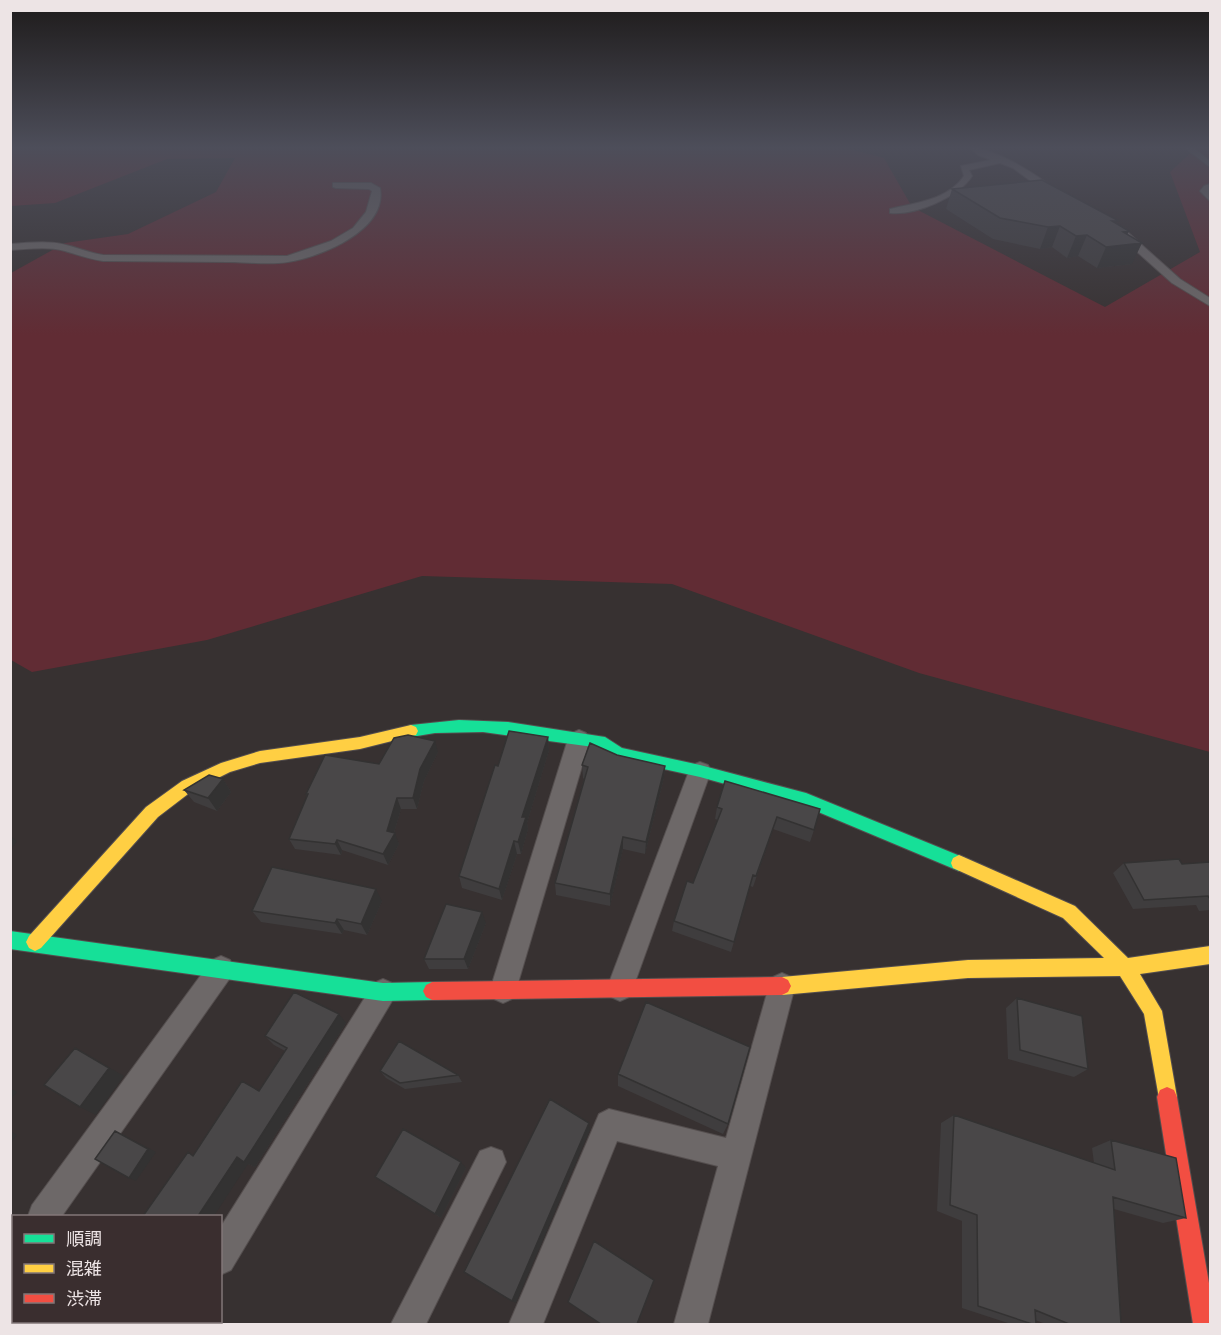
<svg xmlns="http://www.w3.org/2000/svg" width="1221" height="1335" viewBox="0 0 1221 1335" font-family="Literata,'Noto Sans JP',serif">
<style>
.green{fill:#612c34}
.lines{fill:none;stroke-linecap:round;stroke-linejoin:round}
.street-casing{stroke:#544e4e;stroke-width:2}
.fast-casing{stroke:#544e4e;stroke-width:2}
.slow-casing{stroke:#544e4e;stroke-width:2}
.jam-casing{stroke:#544e4e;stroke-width:2}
.street{fill:#6d6868;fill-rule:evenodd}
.fast{fill:#16e098;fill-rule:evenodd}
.slow{fill:#ffcf43;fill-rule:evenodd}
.jam{fill:#f24e42;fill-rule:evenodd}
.wall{fill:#3f3d3e}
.shaded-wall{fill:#333232}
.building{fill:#494748;stroke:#333232;stroke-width:1.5}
</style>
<rect width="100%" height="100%" fill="#373131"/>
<path class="green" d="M 11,148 L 846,148 L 884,158 L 912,207 L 1105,307 L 1200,252 L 1170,172 L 1196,148 L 1210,148 L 1210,752 L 919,673 L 672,584 L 422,576 L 207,640 L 32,672 L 11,660 L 11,273 L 65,243 L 128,234 L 216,192 L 235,158 L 167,159 L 55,203 L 11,206 Z"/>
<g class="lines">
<defs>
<path id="street" d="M 971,148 C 996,148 1044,178 1062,196 L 1054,198 L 1013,168 L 1000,163 L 969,170 L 972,176 C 959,197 914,216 890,213 L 890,209 C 915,203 948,200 964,176 L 961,166 L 991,160 L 978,155 Z
M 1185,148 L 1194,148 L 1210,161 L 1210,167 Z
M 333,183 L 371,183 L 380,188 C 388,230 321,257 288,262 C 269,265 247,262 228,262 C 186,262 145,261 103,261 C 89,259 78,255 65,251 C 48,246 28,249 10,250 L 10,244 C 30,243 51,240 70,246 C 81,249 91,253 103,255 L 287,256 L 331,241 L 353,228 L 366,212 L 372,191 L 369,189 L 336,188 L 333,187 Z
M 1210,184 L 1210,201 L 1200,191 L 1204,186 Z
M 1116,229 L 1124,229 L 1180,279 L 1210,298 L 1210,306 L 1172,283 L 1116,233 Z
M 579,730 L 586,733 L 590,739 L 516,990 L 512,999 L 503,1003 L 494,999 L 490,990 L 568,739 L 572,733 Z
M 700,762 L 708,765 L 711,771 L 633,988 L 629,997 L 620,1001 L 611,997 L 607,988 L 689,771 L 692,765 Z
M 221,956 L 230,960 L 234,969 L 230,978 L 62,1216 L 28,1216 L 32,1205 L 212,960 Z
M 782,973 L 791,977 L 795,986 L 708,1324 L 674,1324 L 718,1166 L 617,1141 L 543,1324 L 509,1324 L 599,1114 L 609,1109 L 726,1138 L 769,986 L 773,977 Z
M 383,979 L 392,983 L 396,992 L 392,1001 L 231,1270 L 220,1275 L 220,1228 L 374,983 Z
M 491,1147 L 502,1151 L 506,1162 L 426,1324 L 391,1324 L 480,1151 Z
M 14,1242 L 14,1277 L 10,1278 L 10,1243 Z
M 165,1322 L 200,1322 L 199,1324 L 164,1324 Z"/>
<path id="fast" d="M 459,720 L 508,722 L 605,737 L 622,748 L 700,765 L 806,793 L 965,858 L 967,863 L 965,868 L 959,871 L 804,806 L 700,777 L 618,759 L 601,748 L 483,732 L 435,733 L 411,737 L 406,735 L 404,731 L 406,727 L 411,725 Z
M 10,931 L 383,983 L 432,982 L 438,985 L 441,991 L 438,997 L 432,1000 L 383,1001 L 10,949 Z"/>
<path id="slow" d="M 411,725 L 416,727 L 418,731 L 416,735 L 360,749 L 260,763 L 230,772 L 192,791 L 158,817 L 41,948 L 35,951 L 29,948 L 26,942 L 29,936 L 146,807 L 182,781 L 221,763 L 260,751 L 360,737 Z
M 959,855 L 1075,906 L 1128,958 L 1210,946 L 1210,964 L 1140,974 L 1162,1011 L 1177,1097 L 1174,1104 L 1167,1107 L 1160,1104 L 1144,1014 L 1120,976 L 968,978 L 782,995 L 776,992 L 773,986 L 776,980 L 782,977 L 968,960 L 1104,958 L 1063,918 L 953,868 L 951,863 L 953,858 Z"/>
<path id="jam" d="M 782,977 L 788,980 L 791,986 L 788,992 L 782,995 L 432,1000 L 426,997 L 423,991 L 426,985 L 432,982 Z
M 1167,1087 L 1174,1090 L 1177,1097 L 1210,1289 L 1210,1324 L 1193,1324 L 1157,1097 L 1160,1090 Z"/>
</defs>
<use href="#street" class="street-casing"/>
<use href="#fast" class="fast-casing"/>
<use href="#slow" class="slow-casing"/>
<use href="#jam" class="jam-casing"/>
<use href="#street" class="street"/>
<use href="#fast" class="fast"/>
<use href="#slow" class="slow"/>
<use href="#jam" class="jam"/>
</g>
<path class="wall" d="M 952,189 L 1117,225 L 1129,231 L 1127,234 L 1132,264 L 1097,268 L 1078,256 L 1067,258 L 1052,247 L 1040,249 L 993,239 L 946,209 Z
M 548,737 L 549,750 L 527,823 L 528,829 L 521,854 L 517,854 L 502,900 L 462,888 L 459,876 L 498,766 Z
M 438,752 L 424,781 L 417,809 L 401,809 L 394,833 L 399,844 L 388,865 L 342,850 L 341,855 L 295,849 L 289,839 L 307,796 L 306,794 L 379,764 Z
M 617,755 L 665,766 L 664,778 L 645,854 L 623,849 L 610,906 L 556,895 L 555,883 L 584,779 L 583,778 L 582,765 Z
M 223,779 L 231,792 L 217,811 L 194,802 L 184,790 Z
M 725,781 L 814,830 L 810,842 L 773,829 L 753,887 L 750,886 L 731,952 L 672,931 L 674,921 L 693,883 L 718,820 L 715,819 L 717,807 Z
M 1210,862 L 1210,910 L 1199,911 L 1196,905 L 1133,909 L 1113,873 L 1124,863 L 1182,864 Z
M 382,901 L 367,935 L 344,930 L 342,934 L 261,922 L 252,911 Z
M 486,923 L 468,969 L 429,969 L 424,959 Z
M 1017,998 L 1088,1069 L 1074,1077 L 1008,1059 L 1006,1008 Z
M 346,1023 L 255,1167 L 248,1164 L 259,1091 L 285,1051 L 274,1045 L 265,1036 Z
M 380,1071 L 458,1075 L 462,1082 L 405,1089 L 386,1078 Z
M 618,1074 L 728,1124 L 723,1134 L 618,1086 Z
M 954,1115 L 1094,1163 L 1092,1148 L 1111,1140 L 1186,1218 L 1163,1223 L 1114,1209 L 1121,1324 L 1046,1324 L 1035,1320 L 1036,1324 L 1011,1324 L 962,1308 L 962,1221 L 937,1211 L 941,1123 Z
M 466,1168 L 441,1218 L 375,1177 Z"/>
<path class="shaded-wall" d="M 1060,226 L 1052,247 L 1040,249 L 1048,227 Z
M 1129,231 L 1122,245 L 1142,243 L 1132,264 L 1097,268 L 1106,247 L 1123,232 Z
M 1087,235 L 1078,256 L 1067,258 L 1076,236 Z
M 548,737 L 549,750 L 527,823 L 528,829 L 521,854 L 518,842 L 522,817 Z
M 435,741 L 438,752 L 424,781 L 417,809 L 413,798 L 420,769 Z
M 665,766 L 664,778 L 645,854 L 646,842 Z
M 223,779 L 231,792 L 217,811 L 208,798 Z
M 397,798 L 401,809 L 393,836 L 395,833 L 399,844 L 388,865 L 383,854 L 387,831 Z
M 10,836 L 17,841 L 10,851 Z
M 623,837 L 623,849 L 610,906 L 610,894 Z
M 337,840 L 342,850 L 341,855 L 335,844 Z
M 514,841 L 517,854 L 502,900 L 499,889 Z
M 376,889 L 382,901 L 367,935 L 361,924 Z
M 482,912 L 486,923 L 468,969 L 464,959 Z
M 337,919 L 344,930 L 342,934 L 335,923 Z
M 339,1014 L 346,1023 L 255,1167 L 248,1164 L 214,1216 L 198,1216 L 237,1157 Z
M 75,1048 L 124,1076 L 96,1115 L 80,1107 Z
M 10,1088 L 17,1092 L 10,1100 Z
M 589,1123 L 590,1130 L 516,1303 L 512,1301 Z
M 10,1131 L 17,1135 L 10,1144 Z
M 115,1131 L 156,1152 L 136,1181 L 129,1178 Z
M 461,1162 L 466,1168 L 441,1218 L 435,1214 Z
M 31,1322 L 51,1322 L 51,1324 L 31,1324 Z
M 139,1322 L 155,1322 L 154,1324 L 137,1324 Z"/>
<path class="building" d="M 1042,180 L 1119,221 L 1112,221 L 1129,231 L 1123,232 L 1142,243 L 1106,247 L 1087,235 L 1076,236 L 1060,226 L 1048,227 L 1000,218 L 952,189 Z
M 509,731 L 548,737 L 522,817 L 526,817 L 518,842 L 514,841 L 499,889 L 459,876 L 495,765 L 498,766 Z
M 408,735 L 435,741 L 420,769 L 413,798 L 397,798 L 387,831 L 395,833 L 383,854 L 337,840 L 335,844 L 289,839 L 308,794 L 306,794 L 325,755 L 379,764 L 394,738 Z
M 590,743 L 617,755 L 665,766 L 646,842 L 623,837 L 610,894 L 555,883 L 588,767 L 582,765 Z
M 209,775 L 223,779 L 208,798 L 184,790 Z
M 725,781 L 820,809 L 814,830 L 777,817 L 756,876 L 753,875 L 734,942 L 674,921 L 687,881 L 693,883 L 722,809 L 717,807 Z
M 1179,859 L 1182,864 L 1210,862 L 1210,899 L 1208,896 L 1144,900 L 1124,863 Z
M 272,867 L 376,889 L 361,924 L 337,919 L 335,923 L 252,911 Z
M 446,904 L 482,912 L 464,959 L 424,959 Z
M 294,992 L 339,1014 L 244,1162 L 237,1157 L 198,1216 L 143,1216 L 188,1152 L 193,1156 L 242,1081 L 259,1091 L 287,1048 L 265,1036 Z
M 1017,998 L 1082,1016 L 1088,1069 L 1020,1050 Z
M 646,1002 L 750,1047 L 728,1124 L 618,1074 Z
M 399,1041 L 458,1075 L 400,1083 L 380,1071 Z
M 75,1048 L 109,1068 L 80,1107 L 44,1085 Z
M 550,1099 L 589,1123 L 512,1301 L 464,1272 Z
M 954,1115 L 1115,1170 L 1111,1140 L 1176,1158 L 1186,1218 L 1113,1197 L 1121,1324 L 1069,1324 L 1035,1310 L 1036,1324 L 1032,1324 L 978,1306 L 977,1215 L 950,1205 Z
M 403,1129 L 461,1162 L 435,1214 L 375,1177 Z
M 115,1131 L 148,1149 L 129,1178 L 95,1159 Z
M 594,1241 L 654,1280 L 637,1324 L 601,1324 L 568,1302 Z
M 10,1282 L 14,1284 L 14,1322 L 31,1322 L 31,1324 L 10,1324 Z
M 76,1322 L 139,1322 L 137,1324 L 74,1324 Z"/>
<linearGradient id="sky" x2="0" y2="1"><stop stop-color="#1e1b1b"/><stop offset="0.44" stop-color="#4d4e5a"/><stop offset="1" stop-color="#4d4e5a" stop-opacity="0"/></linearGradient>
<rect width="1221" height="335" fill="url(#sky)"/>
<rect width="1221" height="1335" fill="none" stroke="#ede4e5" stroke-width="24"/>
<rect x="12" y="1215" width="210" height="108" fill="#3a2e2f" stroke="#827778" stroke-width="1.5"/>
<rect x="24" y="1234" width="30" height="9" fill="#16e098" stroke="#827778" stroke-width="1.5"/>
<text x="66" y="1245" font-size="18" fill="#ede4e5">順調</text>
<rect x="24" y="1264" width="30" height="9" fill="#ffcf43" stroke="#827778" stroke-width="1.5"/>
<text x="66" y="1275" font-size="18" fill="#ede4e5">混雑</text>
<rect x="24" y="1294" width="30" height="9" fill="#f24e42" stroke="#827778" stroke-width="1.5"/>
<text x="66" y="1305" font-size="18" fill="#ede4e5">渋滞</text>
</svg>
